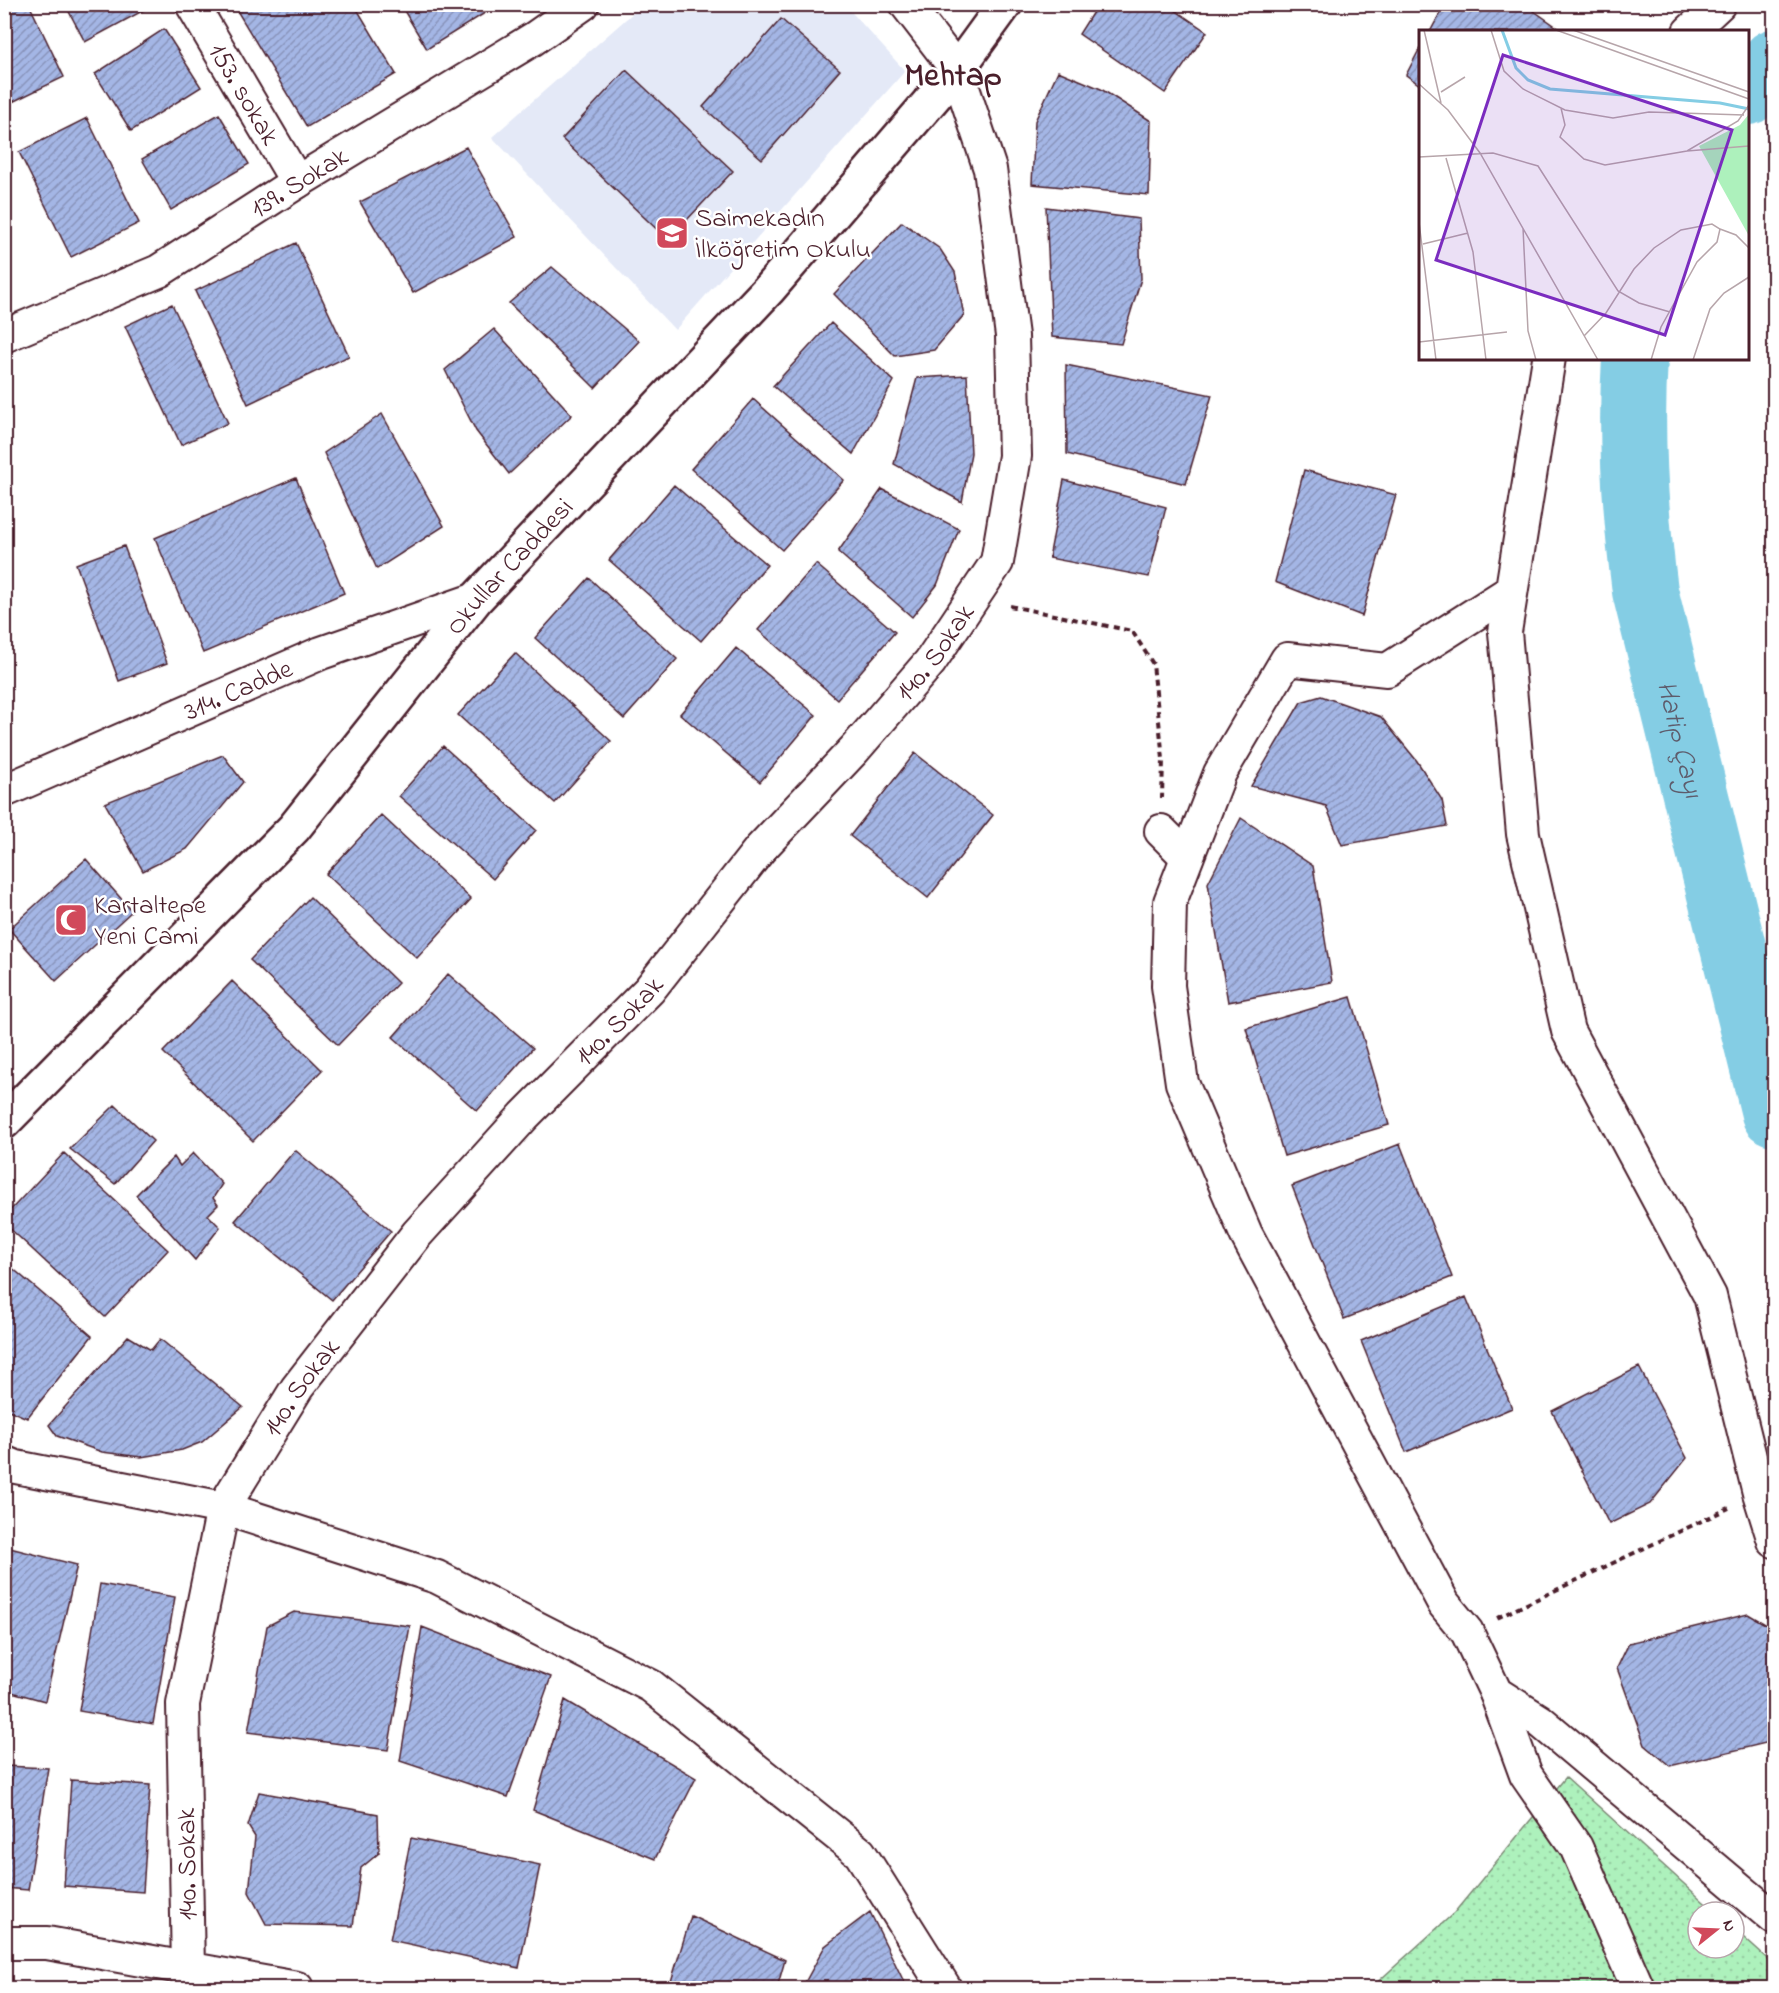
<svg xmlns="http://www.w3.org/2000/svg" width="1779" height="1993" viewBox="0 0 1779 1993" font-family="'Indie Flower',sans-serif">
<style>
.built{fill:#e4e9f7}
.grass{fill:url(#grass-dots);stroke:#7c8874;stroke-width:1.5}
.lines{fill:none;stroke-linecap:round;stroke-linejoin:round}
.river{stroke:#84cde4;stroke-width:66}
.building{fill:url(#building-hatch);stroke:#4a1f2b;stroke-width:1.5}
.street-casing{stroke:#4a1f2b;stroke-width:36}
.secondary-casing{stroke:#4a1f2b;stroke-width:38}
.path{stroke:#4a1f2b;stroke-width:4;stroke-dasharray:6 4.5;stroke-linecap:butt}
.street{stroke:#fff;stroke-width:32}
.secondary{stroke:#fff;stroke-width:33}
.labels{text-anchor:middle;stroke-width:5;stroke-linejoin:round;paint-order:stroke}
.street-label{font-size:27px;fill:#4a1f2b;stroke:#fff}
.poi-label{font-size:27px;fill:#4a1f2b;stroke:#fff;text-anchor:start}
.water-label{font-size:28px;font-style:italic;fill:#5e5c6c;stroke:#fff}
.district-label{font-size:33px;font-weight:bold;fill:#4a1f2b;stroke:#fff}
.inset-river{fill:none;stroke:#84cde4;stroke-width:3}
.inset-road{fill:none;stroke:#b7a5aa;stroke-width:1.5}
.view{fill:#7b2cbf;fill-opacity:0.15;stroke:#7b2cbf;stroke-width:3}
.inset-edge{fill:none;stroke:#4a1f2b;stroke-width:3}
</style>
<defs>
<pattern id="grass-dots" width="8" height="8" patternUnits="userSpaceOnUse" patternTransform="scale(1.5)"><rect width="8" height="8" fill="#adf1bc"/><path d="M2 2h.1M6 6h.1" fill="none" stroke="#96cea2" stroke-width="1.8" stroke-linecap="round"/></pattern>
<pattern id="building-hatch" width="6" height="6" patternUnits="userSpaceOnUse" patternTransform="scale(1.5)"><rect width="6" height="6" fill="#a4b6e5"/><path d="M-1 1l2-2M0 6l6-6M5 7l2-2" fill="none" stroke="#8893ba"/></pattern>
</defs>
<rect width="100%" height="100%" fill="#fff"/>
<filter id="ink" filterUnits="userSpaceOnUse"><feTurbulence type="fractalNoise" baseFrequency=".0167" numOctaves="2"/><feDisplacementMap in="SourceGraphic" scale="12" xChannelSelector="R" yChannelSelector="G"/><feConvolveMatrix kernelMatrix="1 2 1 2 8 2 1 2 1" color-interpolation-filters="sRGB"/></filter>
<g filter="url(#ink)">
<path class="built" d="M 642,5 L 845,5 L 905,71 L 675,330 L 492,137 Z"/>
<path class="grass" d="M 1566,1777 L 1715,1912 L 1698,1912 L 1698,1948 L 1734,1948 L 1734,1929 L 1774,1965 L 1774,1988 L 1371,1988 L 1454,1913 Z"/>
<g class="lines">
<g class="river">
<path d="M 1748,92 L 1774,62"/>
<path id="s1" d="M 1635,358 C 1630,437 1635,513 1645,591 L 1774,1113"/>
</g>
</g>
<path class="building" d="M 4,4 L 29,4 L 64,77 L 4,106 Z
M 65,4 L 143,4 L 146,9 L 85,42 Z
M 233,4 L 354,4 L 396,74 L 307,127 Z
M 400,4 L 480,4 L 485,13 L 427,49 Z
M 1098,4 L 1166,4 L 1207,32 L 1165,93 L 1079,34 Z
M 1445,4 L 1524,4 L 1564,32 L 1430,32 Z
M 781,19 L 840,70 L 762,159 L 703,107 Z
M 164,29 L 201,87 L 131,131 L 95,74 Z
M 1420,48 L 1420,85 L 1406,75 Z
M 626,70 L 733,171 L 668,240 L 562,139 Z
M 1058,71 L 1101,89 L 1151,121 L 1149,195 L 1032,184 L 1035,121 Z
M 219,114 L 249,164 L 171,210 L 142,159 Z
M 87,118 L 139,223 L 71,257 L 19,152 Z
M 466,147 L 517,237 L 413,293 L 360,202 Z
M 1046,207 L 1139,219 L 1141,279 L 1121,344 L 1052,337 Z
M 902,222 L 940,249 L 955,272 L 964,315 L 934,350 L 895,356 L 834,294 Z
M 296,243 L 349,356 L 248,404 L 195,291 Z
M 552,267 L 639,341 L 595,388 L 509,303 Z
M 172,304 L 228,423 L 181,445 L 125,326 Z
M 831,323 L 894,381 L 853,454 L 773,386 Z
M 494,329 L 572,415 L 509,474 L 476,431 L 445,370 Z
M 1066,365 L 1212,395 L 1186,484 L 1067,454 Z
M 967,375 L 971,453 L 962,502 L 894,464 L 917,378 Z
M 753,399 L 844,480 L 782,550 L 691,469 Z
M 382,414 L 444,526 L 377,569 L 324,453 Z
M 1304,470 L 1396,495 L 1362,616 L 1275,582 Z
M 296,478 L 344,593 L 203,653 L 155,538 Z
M 1064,480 L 1166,507 L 1149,577 L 1049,558 Z
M 674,485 L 767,565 L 701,641 L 609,560 Z
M 882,489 L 959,529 L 937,585 L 912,617 L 838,552 Z
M 124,546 L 167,663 L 119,681 L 76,564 Z
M 816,564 L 895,632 L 837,699 L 758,630 Z
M 589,578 L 677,659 L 624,719 L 535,638 Z
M 1774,587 L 1774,609 L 1770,590 Z
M 736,648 L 816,715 L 760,782 L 680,714 Z
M 515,653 L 611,741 L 555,803 L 458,715 Z
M 1321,696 L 1381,717 L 1417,761 L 1442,800 L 1447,826 L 1342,845 L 1326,806 L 1251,786 L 1301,702 Z
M 443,746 L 536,830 L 493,879 L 399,796 Z
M 915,753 L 993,815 L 928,898 L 850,836 Z
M 223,755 L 243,782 L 187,849 L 143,871 L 105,803 Z
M 381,815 L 471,899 L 417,958 L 326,874 Z
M 1241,818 L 1313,866 L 1332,982 L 1228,1002 L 1208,883 Z
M 86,859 L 132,911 L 56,981 L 9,929 Z
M 310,897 L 398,983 L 338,1045 L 250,960 Z
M 448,974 L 533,1048 L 477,1111 L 393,1037 Z
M 232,981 L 322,1070 L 253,1141 L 163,1052 Z
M 1351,997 L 1389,1125 L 1284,1156 L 1246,1028 Z
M 115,1105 L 153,1141 L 115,1184 L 70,1149 Z
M 1400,1144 L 1452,1277 L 1344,1319 L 1292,1186 Z
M 295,1150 L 391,1231 L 332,1300 L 235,1221 Z
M 64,1153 L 168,1250 L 105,1317 L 4,1223 L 4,1217 Z
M 193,1153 L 222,1184 L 213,1198 L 218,1205 L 208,1215 L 220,1227 L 195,1260 L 136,1195 L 174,1157 L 180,1166 Z
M 4,1261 L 92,1336 L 27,1418 L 4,1408 Z
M 1466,1297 L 1512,1408 L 1406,1452 L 1361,1341 Z
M 128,1336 L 151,1350 L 160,1339 L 243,1407 L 202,1442 L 182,1450 L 141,1457 L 102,1452 L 57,1436 L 49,1425 Z
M 1639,1367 L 1687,1458 L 1650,1504 L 1609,1524 L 1552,1411 Z
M 6,1547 L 77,1565 L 45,1701 L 4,1690 Z
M 100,1584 L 175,1597 L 153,1724 L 79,1711 Z
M 294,1612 L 410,1626 L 388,1750 L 248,1732 L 267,1626 Z
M 1748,1614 L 1772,1628 L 1774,1638 L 1774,1741 L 1670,1766 L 1645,1745 L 1617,1668 L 1629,1643 Z
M 422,1627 L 551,1677 L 508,1797 L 400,1761 Z
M 565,1700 L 696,1778 L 655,1859 L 533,1810 Z
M 4,1766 L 48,1768 L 28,1890 L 4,1888 Z
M 71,1780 L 150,1785 L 143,1892 L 64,1886 Z
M 259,1792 L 378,1814 L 379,1853 L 361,1868 L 353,1926 L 266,1924 L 249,1892 L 255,1837 L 248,1826 Z
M 411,1838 L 540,1865 L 519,1968 L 390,1940 Z
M 870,1912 L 907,1988 L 802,1988 L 825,1946 Z
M 691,1916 L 785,1960 L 777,1988 L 669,1988 Z
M 4,1985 L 59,1988 L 4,1988 Z"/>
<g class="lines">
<defs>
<g id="street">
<path id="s2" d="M 192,4 L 297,182"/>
<path d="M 1689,32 L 1719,4"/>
<path id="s3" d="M 4,336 L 159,271 L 297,182 L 533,39 L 583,4"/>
<path d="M 1549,358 L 1505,632 L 1523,834 L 1568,1031 L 1710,1296 L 1759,1493 L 1774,1541"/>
<path d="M 1511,591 L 1387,670 L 1287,659 L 1220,773 L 1170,902 L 1168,986 L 1182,1083 L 1246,1234 L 1444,1604 L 1467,1632 L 1496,1693 L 1540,1721 L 1774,1918"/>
<path id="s4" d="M 4,791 L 321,653 L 476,599"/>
<path d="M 1161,831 L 1187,857"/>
<path d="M 4,1462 L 16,1467 L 223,1508 L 437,1577 L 651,1686 L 860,1853 L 945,1988"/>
<path d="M 1496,1693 L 1526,1775 L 1576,1847 L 1638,1988"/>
<path d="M 4,1943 L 47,1943 L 297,1988"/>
<path id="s5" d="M 188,1969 L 183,1704 L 223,1508 L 297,1388 L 417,1234 L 524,1116 L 649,990 L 760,849 L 854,750 L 930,662 L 997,562 L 1015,456 L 1012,336 L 990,169 L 957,70 L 906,4"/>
</g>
<g id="secondary">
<path id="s6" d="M 4,1122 L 294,828 L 476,599 L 768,290 L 957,70 L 1005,4"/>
</g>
</defs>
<use href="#street" class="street-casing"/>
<use href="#secondary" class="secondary-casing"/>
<path class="path" d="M 1010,606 L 1132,631 L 1153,664 L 1163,759 L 1162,798
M 1497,1618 L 1729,1508"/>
<use href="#street" class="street"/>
<use href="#secondary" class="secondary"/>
</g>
</g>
<defs>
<symbol id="school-square" viewBox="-11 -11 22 22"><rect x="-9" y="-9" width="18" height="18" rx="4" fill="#d1495b" stroke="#fff"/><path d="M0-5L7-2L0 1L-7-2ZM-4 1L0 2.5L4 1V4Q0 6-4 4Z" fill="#fff"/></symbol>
<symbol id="mosque-square" viewBox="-11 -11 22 22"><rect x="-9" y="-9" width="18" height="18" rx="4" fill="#d1495b" stroke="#fff"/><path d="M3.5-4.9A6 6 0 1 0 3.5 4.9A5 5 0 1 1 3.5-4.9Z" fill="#fff"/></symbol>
</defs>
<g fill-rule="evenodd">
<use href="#school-square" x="653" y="214" width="38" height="38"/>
<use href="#mosque-square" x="52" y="901" width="38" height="38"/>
</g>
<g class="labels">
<g class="street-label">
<text dy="9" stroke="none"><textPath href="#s2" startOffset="104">153. sokak</textPath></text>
<text dy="9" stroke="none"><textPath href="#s3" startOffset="334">139. Sokak</textPath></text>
<text dy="9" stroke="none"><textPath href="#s6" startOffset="752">Okullar Caddesi</textPath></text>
<text dy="9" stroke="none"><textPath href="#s5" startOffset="1581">140. Sokak</textPath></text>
<text dy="9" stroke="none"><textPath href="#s4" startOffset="255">314. Cadde</textPath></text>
<text dy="9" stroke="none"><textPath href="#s5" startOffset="1095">140. Sokak</textPath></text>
<text dy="9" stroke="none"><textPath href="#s5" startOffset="609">140. Sokak</textPath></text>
<text transform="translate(186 1864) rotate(-91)" y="9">140. Sokak</text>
</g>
<g class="poi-label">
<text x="695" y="226">Saimekadın<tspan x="695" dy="31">İlköğretim Okulu</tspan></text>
<text x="94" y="913">Kartaltepe<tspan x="94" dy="31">Yeni Cami</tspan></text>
</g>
<g class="water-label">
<text dy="10" stroke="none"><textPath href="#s1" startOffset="386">Hatip Çayı</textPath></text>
</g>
<g class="district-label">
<text x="953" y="85">Mehtap</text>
</g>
</g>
<g transform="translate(1419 30)">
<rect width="330" height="330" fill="#fff"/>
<path d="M 330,84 L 330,206 L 280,116 L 321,95 Z" fill="#adf1bc"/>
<path class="inset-river" d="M 83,0 L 97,38 L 109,50 L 131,59 L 301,73 L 330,79"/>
<path class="inset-road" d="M 5,0 L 22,73M 72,0 L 85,41 L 104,59 L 146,80 L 194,88 L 230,82 L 325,85M 137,0 L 330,69M 154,0 L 330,62M 0,54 L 29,80 L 61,123 L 179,330M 22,62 L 46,47M 142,78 L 146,95 L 141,107 L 165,129 L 186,135 L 268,121 L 319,91 L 330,75M 268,121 L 330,116M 0,127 L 74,123 L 119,136 L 199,261 L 220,273 L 251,282M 27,128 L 54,222 L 67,330M 0,192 L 17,330M 104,198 L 109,301 L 117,330M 301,199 L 317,205 L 330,218M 4,214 L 49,203M 165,306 L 187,283 L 215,239 L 235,218 L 262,200 L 293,194 L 301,199 L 298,212 L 278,232 L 242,297 L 232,330M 0,312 L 88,302M 274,330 L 291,279 L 305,263 L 330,247"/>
<path class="view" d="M 84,25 L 313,100 L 246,305 L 17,230 Z"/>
<rect width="330" height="330" class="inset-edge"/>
</g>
<rect width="1779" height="1993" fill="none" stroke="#fff" stroke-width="24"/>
<rect x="12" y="12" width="1755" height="1969" fill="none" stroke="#4a1f2b" stroke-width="2" filter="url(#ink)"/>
<g transform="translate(1716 1930) rotate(72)"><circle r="28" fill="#ffffff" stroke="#b7a5aa" stroke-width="1.5"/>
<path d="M0-4.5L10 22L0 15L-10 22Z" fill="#d1495b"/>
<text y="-9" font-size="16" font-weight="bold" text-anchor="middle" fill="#4a1f2b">N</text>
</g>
</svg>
